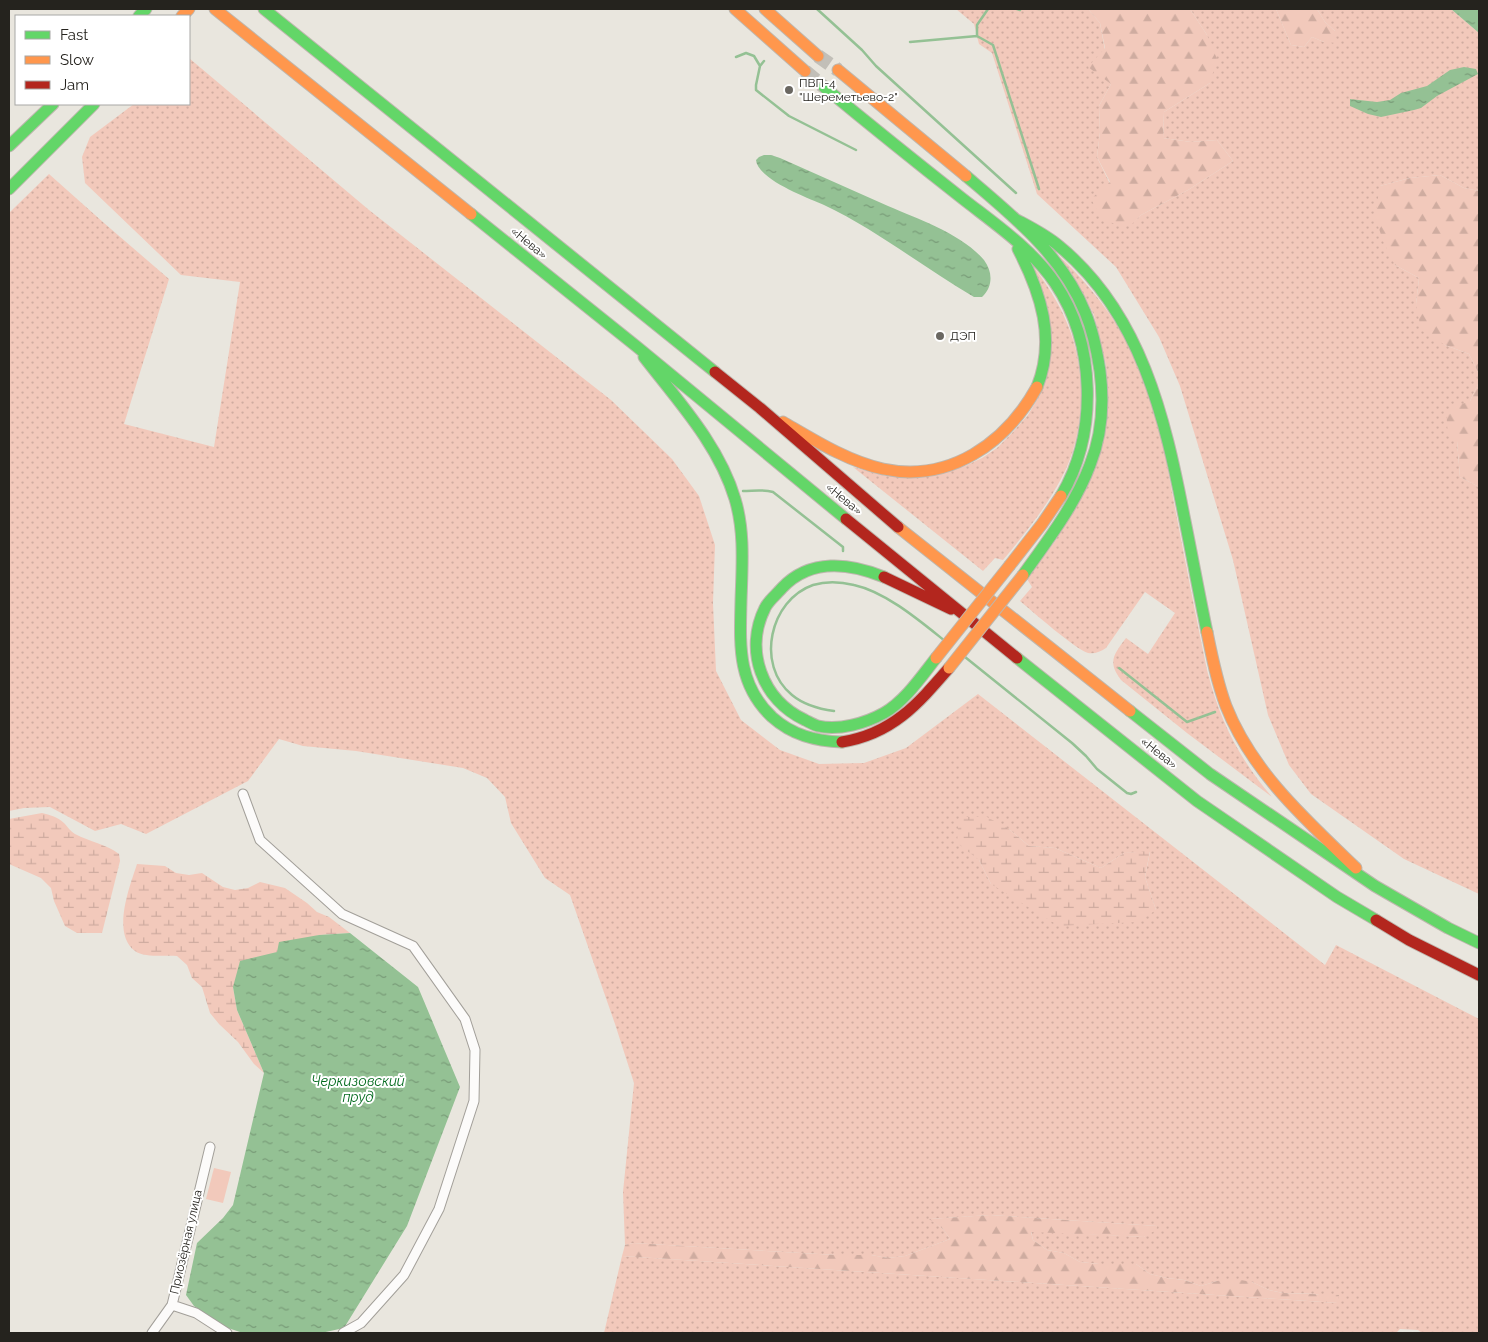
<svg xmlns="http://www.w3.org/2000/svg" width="1488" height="1342" viewBox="0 0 1488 1342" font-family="Raleway,sans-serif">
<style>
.grass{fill:url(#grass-dots);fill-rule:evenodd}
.forest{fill:url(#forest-firs)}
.wetland{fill:url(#wetland-marsh)}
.pitch{fill:#f2c9bb}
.water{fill:url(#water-ripples)}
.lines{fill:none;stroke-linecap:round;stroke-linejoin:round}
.stream{stroke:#94c194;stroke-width:2.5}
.primary-tunnel{stroke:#c2bfb8;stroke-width:14;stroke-dasharray:14 7;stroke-linecap:butt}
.street-casing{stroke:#a29f99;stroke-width:11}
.fast-casing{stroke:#beb7ae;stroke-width:13}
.slow-casing{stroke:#beb7ae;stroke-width:13}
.jam-casing{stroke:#beb7ae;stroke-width:13}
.street{stroke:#fcfbfa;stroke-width:9}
.fast{stroke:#63d668;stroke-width:11}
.slow{stroke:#ff974d;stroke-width:11}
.jam{stroke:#b3261e;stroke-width:11}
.slow-bridge-casing{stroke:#beb7ae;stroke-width:13;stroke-linecap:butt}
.slow-bridge{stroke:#ff974d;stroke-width:11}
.poi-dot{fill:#6a6761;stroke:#fff;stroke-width:2}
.labels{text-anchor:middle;stroke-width:4;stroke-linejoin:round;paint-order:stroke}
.poi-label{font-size:12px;fill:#25231e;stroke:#fff;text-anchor:start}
.street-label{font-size:12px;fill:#25231e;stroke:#fff}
.water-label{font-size:14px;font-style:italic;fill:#026a1d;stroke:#fff}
</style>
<defs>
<pattern id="grass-dots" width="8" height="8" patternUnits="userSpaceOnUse" patternTransform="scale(1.25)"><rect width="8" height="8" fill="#f2c9bb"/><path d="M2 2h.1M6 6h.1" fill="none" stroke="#cfaca0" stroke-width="1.8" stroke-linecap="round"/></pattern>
<pattern id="forest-firs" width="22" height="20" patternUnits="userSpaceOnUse" patternTransform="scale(1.25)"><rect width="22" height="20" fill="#f2c9bb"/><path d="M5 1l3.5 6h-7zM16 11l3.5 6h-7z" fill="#cfaca0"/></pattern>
<pattern id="wetland-marsh" width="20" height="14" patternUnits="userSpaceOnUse" patternTransform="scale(1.25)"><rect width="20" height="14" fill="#f2c9bb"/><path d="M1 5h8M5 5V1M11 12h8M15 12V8" fill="none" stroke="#cfaca0"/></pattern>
<pattern id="water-ripples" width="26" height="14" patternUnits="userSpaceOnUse" patternTransform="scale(1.25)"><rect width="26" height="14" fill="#94c194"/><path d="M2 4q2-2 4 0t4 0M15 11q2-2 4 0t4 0" fill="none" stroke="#799c78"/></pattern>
</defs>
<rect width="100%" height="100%" fill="#e9e6de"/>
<path class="grass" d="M 956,9 L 1088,9 L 1100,23 L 1111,84 L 1099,106 L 1100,132 L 1097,157 L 1130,225 L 1141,215 L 1188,190 L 1233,161 L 1217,140 L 1191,142 L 1163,138 L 1164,112 L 1210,83 L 1207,35 L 1190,9 L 1276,9 L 1291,45 L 1304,47 L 1312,37 L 1324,42 L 1335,31 L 1325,22 L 1317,9 L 1451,9 L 1479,33 L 1479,191 L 1464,188 L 1440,175 L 1410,178 L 1380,186 L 1395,265 L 1419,278 L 1416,304 L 1445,345 L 1469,354 L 1479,374 L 1479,382 L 1470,401 L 1457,441 L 1460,477 L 1479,487 L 1479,894 L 1404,859 L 1311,794 L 1289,765 L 1268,715 L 1233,560 L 1180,386 L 1159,337 L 1116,267 L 1037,194 L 992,53 L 979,44 L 974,24 Z
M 189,58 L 369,210 L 611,400 L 672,459 L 699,496 L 715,545 L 713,603 L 716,671 L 741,720 L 780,750 L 819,764 L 864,763 L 906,748 L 978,694 L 1325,965 L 1336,945 L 1479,1019 L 1479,1333 L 1422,1333 L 1418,1330 L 1400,1329 L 1396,1333 L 604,1333 L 622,1256 L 1338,1303 L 1317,1294 L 1283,1293 L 1269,1290 L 1252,1282 L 1217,1281 L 1201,1286 L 1184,1280 L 1167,1278 L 1150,1274 L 1136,1264 L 1099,1264 L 1080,1262 L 1064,1253 L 1047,1250 L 1033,1240 L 1031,1231 L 1144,1237 L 1157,1226 L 990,1215 L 930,1219 L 943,1229 L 950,1239 L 905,1256 L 888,1258 L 871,1255 L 836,1255 L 633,1243 L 625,1245 L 623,1192 L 634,1083 L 615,1024 L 570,895 L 545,878 L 511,823 L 505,797 L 487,778 L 463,768 L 356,751 L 303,746 L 279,739 L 248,781 L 146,834 L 121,824 L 95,831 L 50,807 L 24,808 L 9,811 L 9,213 L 49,174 L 104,223 L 169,279 L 124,424 L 214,447 L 240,282 L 181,275 L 85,183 L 82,157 L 90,137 L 134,104 L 189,104 ZM 1009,829 L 1029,846 L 1055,848 L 1101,868 L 1124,853 L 1150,852 L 1145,877 L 1156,910 L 991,884 L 979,860 Z
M 1059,256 C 1102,296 1135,345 1152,401 C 1163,438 1169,476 1176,513 C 1186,565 1196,617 1207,670 C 1220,721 1238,757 1272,797 L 1187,733 L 1121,680 C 1107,662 1114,654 1126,638 L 1148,654 L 1175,613 L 1145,592 L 1106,648 C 1100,652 1095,654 1088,653 C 1076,650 1032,611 1020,601 L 1032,587 L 1027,579 L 1056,540 L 1108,399 L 1106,365 L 1094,315 L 1084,295 Z
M 1034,267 C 1047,285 1059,303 1067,323 C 1086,367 1086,425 1066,469 C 1050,503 1027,531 1003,560 L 995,558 L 983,571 L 853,467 L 886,476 L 965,466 L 982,458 L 997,448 L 1013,432 L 1028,415 L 1038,398 L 1047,373 Z"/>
<path class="forest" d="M 1088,9 L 1190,9 L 1207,35 L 1217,59 L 1210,83 L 1164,112 L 1163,138 L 1191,142 L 1217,140 L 1233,161 L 1188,190 L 1141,215 L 1131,225 L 1104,222 L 1091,199 L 1110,182 L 1097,157 L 1100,132 L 1099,106 L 1111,84 L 1088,67 L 1105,48 L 1100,23 Z
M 1276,9 L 1317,9 L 1325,22 L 1335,31 L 1337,43 L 1324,42 L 1312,37 L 1304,47 L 1291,45 Z
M 1440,175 L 1464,188 L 1479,191 L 1479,374 L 1469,354 L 1445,345 L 1421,330 L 1416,304 L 1419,278 L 1395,265 L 1383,241 L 1375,216 L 1380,186 L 1410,178 Z
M 1479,382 L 1479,487 L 1460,477 L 1457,441 L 1448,436 L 1446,410 L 1470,401 Z
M 990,1215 L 1157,1226 L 1156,1230 L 1144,1237 L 1031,1232 L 1033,1240 L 1047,1250 L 1064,1253 L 1080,1262 L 1099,1264 L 1136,1264 L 1150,1274 L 1167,1278 L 1184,1280 L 1201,1286 L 1217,1281 L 1235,1279 L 1252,1282 L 1269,1290 L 1283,1293 L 1339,1295 L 1338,1303 L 622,1256 L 625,1245 L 633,1243 L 836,1255 L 871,1255 L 888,1258 L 905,1256 L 950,1239 L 943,1229 L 929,1219 Z"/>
<path class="wetland" d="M 42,813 C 50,815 58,817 64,823 C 68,827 70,831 75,834 C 90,842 106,844 119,854 L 120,861 L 102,933 L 77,933 L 65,926 L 54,901 L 51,888 L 41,878 L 9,864 L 9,819 Z
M 987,817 L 1009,829 L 1029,846 L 1055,848 L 1101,868 L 1124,853 L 1150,851 L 1145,877 L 1156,910 L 1138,922 L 1059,926 L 991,884 L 979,860 L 957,843 L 959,817 Z
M 137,864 L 165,866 L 176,873 L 189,875 L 202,873 L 223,887 L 235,890 L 248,888 L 260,882 L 285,888 L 307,903 L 317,912 L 329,917 L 350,933 L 319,935 L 277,952 L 233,987 L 237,1010 L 264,1073 L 254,1064 L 238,1042 L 219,1024 L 210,1013 L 202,987 L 192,978 L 187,965 L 177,956 C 166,955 144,958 135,951 C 111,933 130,886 137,864 Z"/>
<path class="pitch" d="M 214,1168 L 231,1172 L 223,1203 L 206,1199 Z"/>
<path class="water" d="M 1451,9 L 1479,10 L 1479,33 Z
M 1464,67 L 1476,69 L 1478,74 L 1437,96 L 1421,108 L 1414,110 L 1381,117 L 1368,114 L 1350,106 L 1350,99 L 1377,102 L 1390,100 L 1401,93 L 1427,86 L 1450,70 Z
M 764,155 L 771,155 L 780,158 C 816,174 852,190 888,206 C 918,219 962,234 984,260 C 993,272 993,287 982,297 L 974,297 C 924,268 877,230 824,205 C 808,198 758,180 756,160 L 759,157 Z
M 350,933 L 418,987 L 460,1087 L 407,1226 L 344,1328 L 321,1333 L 243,1333 L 225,1327 L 194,1306 L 186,1295 L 197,1243 L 223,1218 L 233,1205 L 264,1073 L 237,1010 L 233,987 L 240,961 L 277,952 L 279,942 L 319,935 Z"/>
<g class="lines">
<path class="stream" d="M 817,9 L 862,50 L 876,66 L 1016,193
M 1017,9 L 1020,10
M 977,36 L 977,25 L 988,9
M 910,42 L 977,36 L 993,45 L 1039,189
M 736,57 L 746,53 L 754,56 L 760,66 L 756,85 L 756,90 L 789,116 L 856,150
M 760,66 L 764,61
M 743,491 C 753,491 763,489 773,492 L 843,547 L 843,551
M 965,657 L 1072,743 L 1086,756 L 1097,769 L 1127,793 L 1131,794 L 1136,792
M 1119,668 L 1187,722 L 1215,712
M 834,711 C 819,709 804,705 792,695 C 755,665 770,600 813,585 C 826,581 842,582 854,585 C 886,592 920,621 945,641"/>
<path class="primary-tunnel" d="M 818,56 L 838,70
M 805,71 L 824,87"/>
<defs>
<path id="street" d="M 243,794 L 260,840 L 342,914 L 413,946 L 465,1019 L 475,1050 L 474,1101 L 439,1209 L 404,1275 L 361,1323 L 343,1333
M 172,1305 L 196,1313 L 227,1333
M 152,1333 L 172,1305 L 210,1147"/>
<path id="fast" d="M 264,9 L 715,372
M 139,16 L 146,9
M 824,87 C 870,125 916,162 963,199 C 995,224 1032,249 1055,283 C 1096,344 1098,433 1061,496
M 9,146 L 53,104
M 966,176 C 1012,215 1062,255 1085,312 C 1093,331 1097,351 1100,371 C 1104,402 1102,435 1090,465 C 1075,505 1048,540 1023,575
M 9,189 L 94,104
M 471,214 L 636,346 L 846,519
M 1017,220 C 1032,228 1046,235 1059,246 C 1141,313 1165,418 1184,516 C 1192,555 1199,594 1207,632
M 1018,249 C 1041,293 1056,339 1037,387
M 644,357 C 678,401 719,445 735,499 C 745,532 742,567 741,601 C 740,645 737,684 772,717 C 792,735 815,741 842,742
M 884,577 C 850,563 810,558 782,588 C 777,594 768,601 765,608 C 744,650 762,700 805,720 C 809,722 814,725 818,726 C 839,731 866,723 884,713 C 905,701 921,677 936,658
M 1017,658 L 1197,801 L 1337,897 L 1376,920
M 1130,711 L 1210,774 L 1375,886 L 1448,928 L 1479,943"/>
<path id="slow" d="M 215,9 L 471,214
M 735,9 L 805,71
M 765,9 L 818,56
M 182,16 L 189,9
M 838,70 L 966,176
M 783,422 C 814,440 847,461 883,469 C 950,483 1006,443 1037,387
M 898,527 L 1130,711
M 1010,565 L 1042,524 L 1061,496
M 1207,632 C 1212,657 1217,682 1226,706 C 1252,772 1306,820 1356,868"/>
<path id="jam" d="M 715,372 L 760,408 L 898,527
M 846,519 L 1017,658
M 884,577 L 951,609
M 842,742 C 892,734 917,705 949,668
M 1376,920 L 1409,940 L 1479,975"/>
</defs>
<use href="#street" class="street-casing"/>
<use href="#fast" class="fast-casing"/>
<use href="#slow" class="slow-casing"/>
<use href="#jam" class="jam-casing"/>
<use href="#street" class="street"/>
<use href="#fast" class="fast"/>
<use href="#slow" class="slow"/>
<use href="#jam" class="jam"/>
<defs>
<path id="slow-bridge" d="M 936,658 L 1010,565
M 949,668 L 1023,575"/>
</defs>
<use href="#slow-bridge" class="slow-bridge-casing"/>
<use href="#slow-bridge" class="slow-bridge"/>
</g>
<g class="poi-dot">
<circle cx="789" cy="90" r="5"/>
<circle cx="940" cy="336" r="5"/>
</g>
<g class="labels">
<g class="poi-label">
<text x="799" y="87">ПВП-4<tspan x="799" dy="14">"Шереметьево-2"</tspan></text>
<text x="950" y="340">ДЭП</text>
</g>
<g class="street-label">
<text transform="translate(529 243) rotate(39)" y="4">«Нева»</text>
<text transform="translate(844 499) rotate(39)" y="4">«Нева»</text>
<text transform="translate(1159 753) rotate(38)" y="4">«Нева»</text>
<text transform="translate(186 1242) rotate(-77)" y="4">Приозёрная улица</text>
</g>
<g class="water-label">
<text x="358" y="1086">Черкизовский<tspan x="358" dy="16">пруд</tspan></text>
</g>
</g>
<rect width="1488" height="1342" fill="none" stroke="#25231e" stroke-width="20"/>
<rect x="15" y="15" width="175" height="90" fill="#ffffff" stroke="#a8a7a5"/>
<rect x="25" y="31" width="25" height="8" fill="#63d668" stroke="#a8a7a5"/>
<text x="60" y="40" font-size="15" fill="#25231e">Fast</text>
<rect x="25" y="56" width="25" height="8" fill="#ff974d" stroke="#a8a7a5"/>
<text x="60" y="65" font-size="15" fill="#25231e">Slow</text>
<rect x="25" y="81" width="25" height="8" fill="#b3261e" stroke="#a8a7a5"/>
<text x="60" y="90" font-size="15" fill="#25231e">Jam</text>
</svg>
